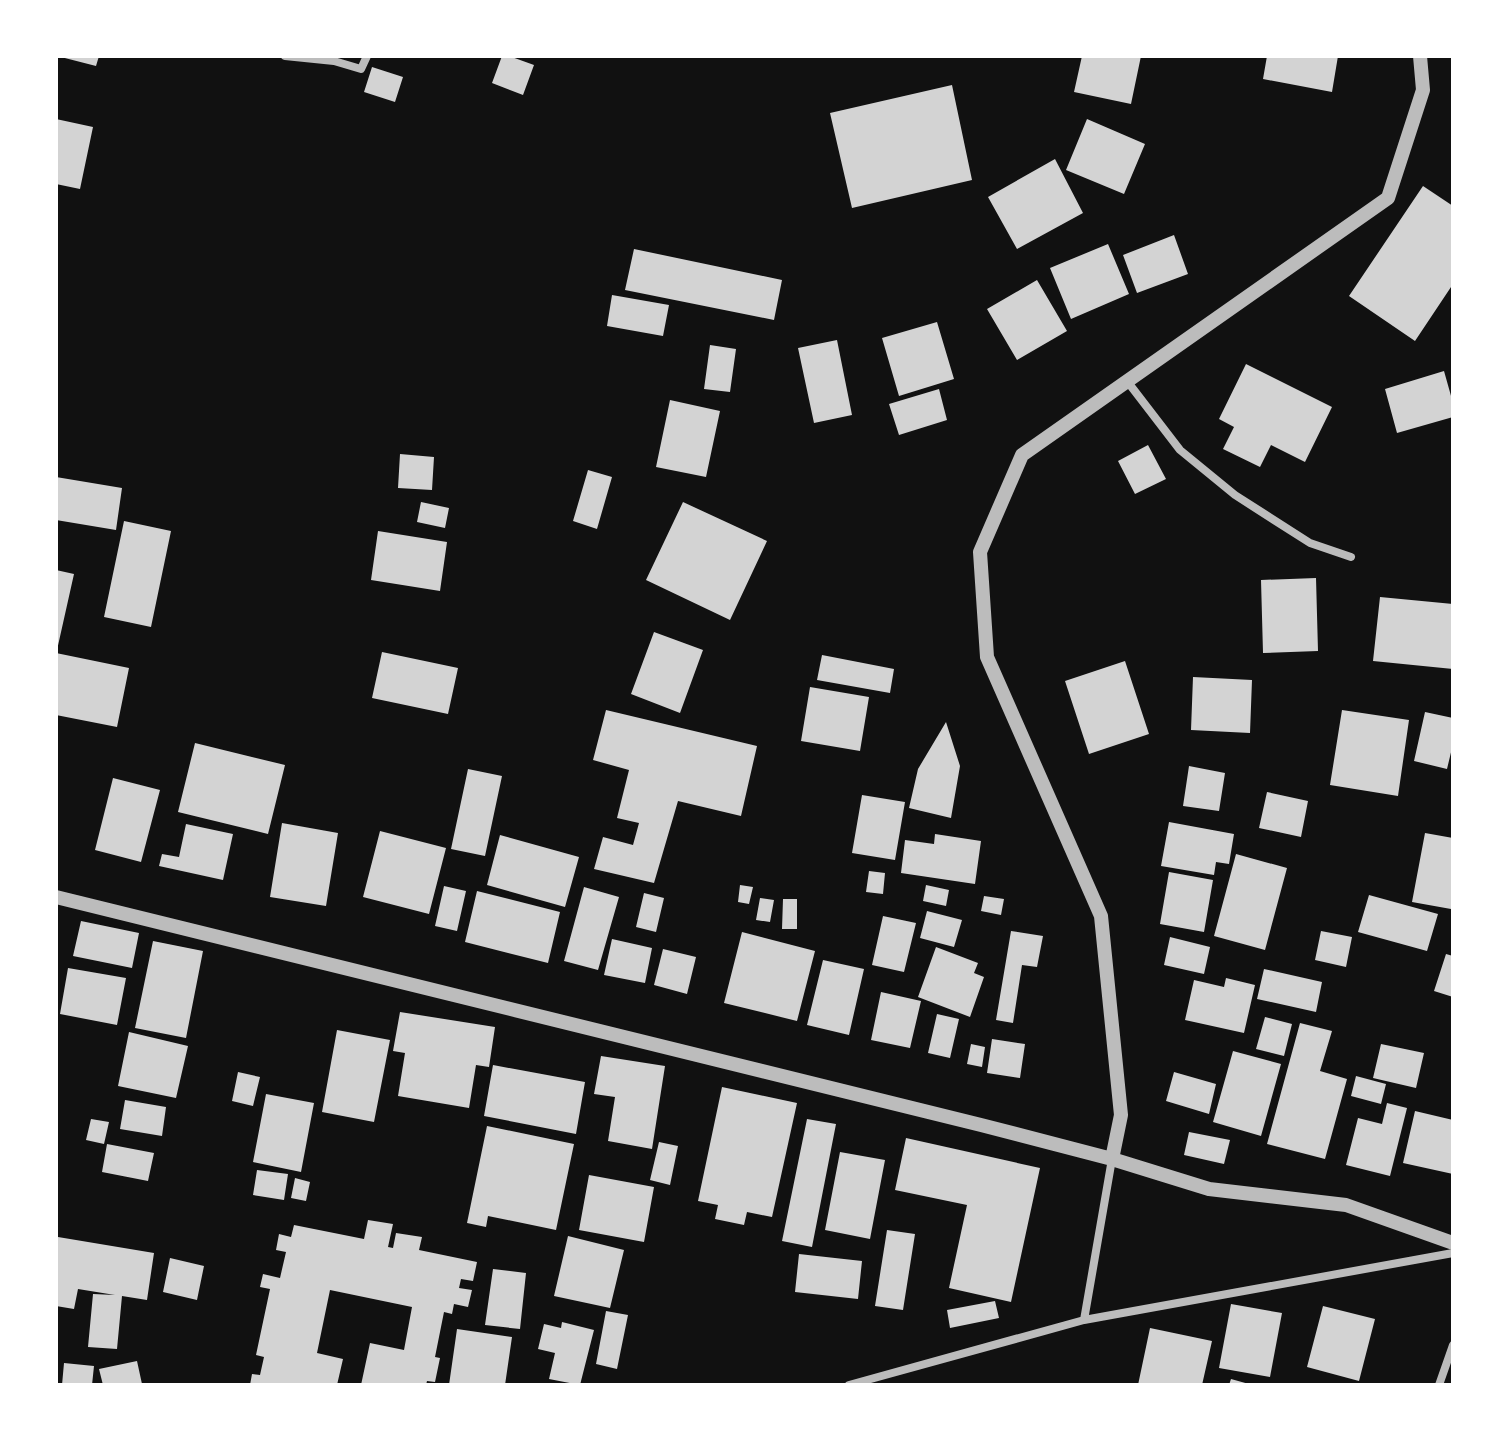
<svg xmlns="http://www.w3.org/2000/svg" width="1509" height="1441" viewBox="0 0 1509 1441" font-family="'PT Sans Narrow',sans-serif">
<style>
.building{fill:#d3d3d3}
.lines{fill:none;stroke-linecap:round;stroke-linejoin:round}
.minor{stroke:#bcbcbc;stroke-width:8}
.tertiary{stroke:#bcbcbc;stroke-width:14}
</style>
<rect width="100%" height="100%" fill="#111"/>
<path class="building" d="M 57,56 L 99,56 L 96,66 Z
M 502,56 L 509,56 L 534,65 L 523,95 L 492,83 Z
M 1082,56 L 1141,56 L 1131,104 L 1074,92 Z
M 1267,56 L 1338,56 L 1332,92 L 1263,79 Z
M 372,67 L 403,77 L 395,102 L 364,92 Z
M 952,85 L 972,180 L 852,208 L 830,113 Z
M 56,119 L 93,127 L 80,189 L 56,184 Z
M 1087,119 L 1145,144 L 1124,194 L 1066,170 Z
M 1055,159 L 1083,213 L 1017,249 L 988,197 Z
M 1423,186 L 1453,206 L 1453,284 L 1415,341 L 1349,296 Z
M 1174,235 L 1188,274 L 1137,293 L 1123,255 Z
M 1108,244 L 1129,294 L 1071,319 L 1050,268 Z
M 634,249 L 782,280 L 774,320 L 625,290 Z
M 1037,280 L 1067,331 L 1017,360 L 987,309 Z
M 612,295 L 669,305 L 663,336 L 607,326 Z
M 937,322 L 954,379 L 899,396 L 882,338 Z
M 837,340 L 852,415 L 814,423 L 798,348 Z
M 710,345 L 736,349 L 730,392 L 704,389 Z
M 1246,364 L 1332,407 L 1305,462 L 1271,445 L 1260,467 L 1223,449 L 1234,427 L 1219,419 Z
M 1444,371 L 1453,403 L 1453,417 L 1397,433 L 1385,389 Z
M 939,389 L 947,420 L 899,435 L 889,404 Z
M 670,400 L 720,411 L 706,477 L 656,467 Z
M 1148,445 L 1166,479 L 1135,494 L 1118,461 Z
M 400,454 L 434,457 L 432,490 L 398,488 Z
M 588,470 L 612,477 L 597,529 L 573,521 Z
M 56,477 L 122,488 L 116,530 L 56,520 Z
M 421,502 L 449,508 L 445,528 L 417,522 Z
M 683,502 L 767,541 L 730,620 L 646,580 Z
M 124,521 L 171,531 L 151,627 L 104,617 Z
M 378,531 L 447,542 L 440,591 L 371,580 Z
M 56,570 L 74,574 L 57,650 L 56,650 Z
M 1316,578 L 1318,651 L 1263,653 L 1261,580 Z
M 1380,597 L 1453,604 L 1453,669 L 1373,661 Z
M 654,632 L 703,650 L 680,713 L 631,694 Z
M 382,652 L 458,668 L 448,714 L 372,698 Z
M 56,653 L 129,668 L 117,727 L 56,715 Z
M 822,655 L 894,669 L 890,693 L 817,680 Z
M 1125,661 L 1149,734 L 1089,754 L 1065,681 Z
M 1193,677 L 1252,680 L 1250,733 L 1191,730 Z
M 810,687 L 869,697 L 860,751 L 801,741 Z
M 606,710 L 757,746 L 741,816 L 678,801 L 654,883 L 594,869 L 603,837 L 633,845 L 639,823 L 617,818 L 629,770 L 593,760 Z
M 1342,710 L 1409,720 L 1398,796 L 1330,785 Z
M 1425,712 L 1453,718 L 1453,744 L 1447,769 L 1414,761 Z
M 946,722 L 960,766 L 951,818 L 909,808 L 918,769 Z
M 195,743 L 285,765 L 268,834 L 178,812 Z
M 1189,766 L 1225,773 L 1219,811 L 1183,806 Z
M 468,769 L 502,776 L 485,856 L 451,849 Z
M 113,778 L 160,790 L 141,862 L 95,850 Z
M 1267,792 L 1308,801 L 1301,837 L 1259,828 Z
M 862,795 L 905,802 L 895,860 L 852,853 Z
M 1169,822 L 1234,834 L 1229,864 L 1216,862 L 1214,875 L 1161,866 Z
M 282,823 L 338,833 L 326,906 L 270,897 Z
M 186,824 L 233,834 L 223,880 L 159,866 L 162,854 L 179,857 Z
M 380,831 L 446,848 L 429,914 L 363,897 Z
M 1425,833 L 1453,838 L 1451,909 L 1412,902 Z
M 935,834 L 981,841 L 975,884 L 901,873 L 905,840 L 934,844 Z
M 500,835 L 579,857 L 565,907 L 487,885 Z
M 1236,854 L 1287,868 L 1265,950 L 1214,936 Z
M 869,871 L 885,873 L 883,894 L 866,892 Z
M 1169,872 L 1213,880 L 1204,932 L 1160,924 Z
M 740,885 L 753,887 L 749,904 L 738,902 Z
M 926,885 L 949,890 L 946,906 L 923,901 Z
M 444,886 L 466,891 L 457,931 L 435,926 Z
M 584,887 L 619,897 L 598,970 L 564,961 Z
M 477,891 L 560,912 L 548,963 L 465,942 Z
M 644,893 L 664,898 L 656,932 L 636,927 Z
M 1369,895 L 1438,914 L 1427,951 L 1358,932 Z
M 984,896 L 1004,899 L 1001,915 L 981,911 Z
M 760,898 L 774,900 L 770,922 L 756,920 Z
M 783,899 L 797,899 L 797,929 L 782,929 Z
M 927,911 L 962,920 L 954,947 L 920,938 Z
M 883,916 L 916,923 L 904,972 L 872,965 Z
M 81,921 L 139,933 L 132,968 L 73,956 Z
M 1011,931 L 1043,936 L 1037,967 L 1022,965 L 1013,1023 L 996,1020 Z
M 1321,931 L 1352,937 L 1346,967 L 1315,960 Z
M 742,932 L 815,951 L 797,1021 L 724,1003 Z
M 1170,937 L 1210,947 L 1204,974 L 1164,965 Z
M 612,939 L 652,948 L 645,983 L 604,975 Z
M 153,941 L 203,951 L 186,1038 L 135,1028 Z
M 936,947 L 978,963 L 974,973 L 984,977 L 970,1017 L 918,997 Z
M 663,949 L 696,957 L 687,994 L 654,985 Z
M 1446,954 L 1453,956 L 1453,997 L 1434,991 Z
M 823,960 L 864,969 L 849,1035 L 807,1025 Z
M 68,968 L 126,978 L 117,1025 L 60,1014 Z
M 1264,969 L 1322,982 L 1316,1012 L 1257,999 Z
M 1226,978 L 1255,985 L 1244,1033 L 1185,1020 L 1194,980 L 1224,987 Z
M 881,992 L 921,1001 L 910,1048 L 871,1040 Z
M 400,1012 L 495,1027 L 489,1067 L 476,1065 L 469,1108 L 398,1096 L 405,1053 L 393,1051 Z
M 937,1014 L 959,1019 L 950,1058 L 928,1053 Z
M 1265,1017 L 1292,1024 L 1284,1056 L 1256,1049 Z
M 1300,1023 L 1332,1031 L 1320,1071 L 1347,1079 L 1325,1159 L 1267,1144 Z
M 337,1030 L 390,1040 L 374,1122 L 322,1112 Z
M 129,1032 L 188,1046 L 176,1098 L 118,1086 Z
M 992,1039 L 1025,1044 L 1020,1078 L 987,1073 Z
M 971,1044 L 985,1047 L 982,1067 L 967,1064 Z
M 1381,1044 L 1424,1053 L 1416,1088 L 1373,1078 Z
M 1233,1051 L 1281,1064 L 1261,1136 L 1213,1122 Z
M 601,1056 L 665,1066 L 652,1149 L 608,1141 L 615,1097 L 594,1094 Z
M 493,1065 L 585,1082 L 576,1134 L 484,1116 Z
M 238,1072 L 260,1077 L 253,1106 L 232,1101 Z
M 1174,1072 L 1216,1084 L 1209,1114 L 1166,1101 Z
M 1356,1076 L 1386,1084 L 1381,1104 L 1351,1096 Z
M 722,1087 L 797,1103 L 772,1217 L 747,1212 L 744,1225 L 715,1219 L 718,1205 L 698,1201 Z
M 266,1094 L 314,1103 L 301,1172 L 253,1162 Z
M 125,1100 L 166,1107 L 162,1136 L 120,1129 Z
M 1387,1103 L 1407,1108 L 1390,1176 L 1346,1165 L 1358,1118 L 1382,1124 Z
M 1415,1111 L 1453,1120 L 1453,1174 L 1403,1163 Z
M 91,1119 L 109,1122 L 104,1144 L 86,1140 Z
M 807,1119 L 836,1124 L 812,1247 L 782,1241 Z
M 487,1126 L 574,1144 L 556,1230 L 488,1216 L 486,1227 L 467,1223 Z
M 1189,1132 L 1230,1140 L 1224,1164 L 1184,1155 Z
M 906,1138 L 1040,1168 L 1011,1302 L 949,1288 L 967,1205 L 895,1190 Z
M 659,1142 L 678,1146 L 670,1185 L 650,1180 Z
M 107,1144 L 154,1153 L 148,1181 L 102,1172 Z
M 840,1152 L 885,1160 L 870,1239 L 825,1230 Z
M 257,1170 L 288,1174 L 284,1200 L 253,1195 Z
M 589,1175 L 654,1187 L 644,1242 L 579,1230 Z
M 295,1178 L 310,1182 L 306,1201 L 291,1198 Z
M 368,1220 L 393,1224 L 388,1247 L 393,1248 L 396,1233 L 422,1237 L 419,1250 L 477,1262 L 473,1281 L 461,1279 L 459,1288 L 472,1290 L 468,1307 L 454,1304 L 452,1314 L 444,1312 L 435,1357 L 440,1358 L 435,1382 L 427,1381 L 426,1385 L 361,1385 L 370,1343 L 404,1350 L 412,1307 L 330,1290 L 317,1353 L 343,1359 L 337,1385 L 250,1385 L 252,1374 L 260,1375 L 264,1357 L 256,1355 L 270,1289 L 260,1287 L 263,1274 L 280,1278 L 286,1252 L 276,1250 L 279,1234 L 291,1237 L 294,1225 L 364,1239 Z
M 887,1230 L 915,1234 L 903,1310 L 875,1306 Z
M 568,1236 L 624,1250 L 610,1308 L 554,1296 Z
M 58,1237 L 154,1253 L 147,1300 L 122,1296 L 117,1349 L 88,1347 L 93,1294 L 115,1295 L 78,1289 L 74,1309 L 56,1306 Z
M 799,1254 L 862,1261 L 858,1299 L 795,1292 Z
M 170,1258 L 204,1266 L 197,1300 L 163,1292 Z
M 493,1269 L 526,1273 L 520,1329 L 485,1325 Z
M 995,1301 L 999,1318 L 950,1328 L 947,1310 Z
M 1231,1304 L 1282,1313 L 1270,1377 L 1219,1368 Z
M 1323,1306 L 1375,1319 L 1359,1381 L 1307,1367 Z
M 606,1311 L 628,1315 L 617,1369 L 596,1364 Z
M 562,1322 L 594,1330 L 580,1385 L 549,1379 L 555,1353 L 538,1349 L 544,1324 L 561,1328 Z
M 1150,1328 L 1212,1341 L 1202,1385 L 1138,1385 Z
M 457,1329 L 512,1337 L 505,1385 L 449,1385 Z
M 137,1361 L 142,1384 L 103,1385 L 99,1369 Z
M 64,1363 L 94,1366 L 92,1385 L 62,1385 Z
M 1231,1379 L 1249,1384 L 1249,1385 L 1229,1385 Z"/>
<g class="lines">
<path class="minor" d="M 285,56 L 334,61 L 361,69 L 367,56
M 1127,381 L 1180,450 L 1235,495 L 1310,543 L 1351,557
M 1084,1320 L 1112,1159
M 849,1385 L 1084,1320 L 1453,1253
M 1439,1385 L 1453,1345"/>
<path class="tertiary" d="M 56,897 L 981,1125 L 1112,1159 L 1209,1189 L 1346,1205 L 1453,1243
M 1112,1159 L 1121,1115 L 1101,916 L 987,657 L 980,552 L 1022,455 L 1388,198 L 1423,90 L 1420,56"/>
</g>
<rect width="1509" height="1441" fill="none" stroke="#ffffff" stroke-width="116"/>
</svg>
